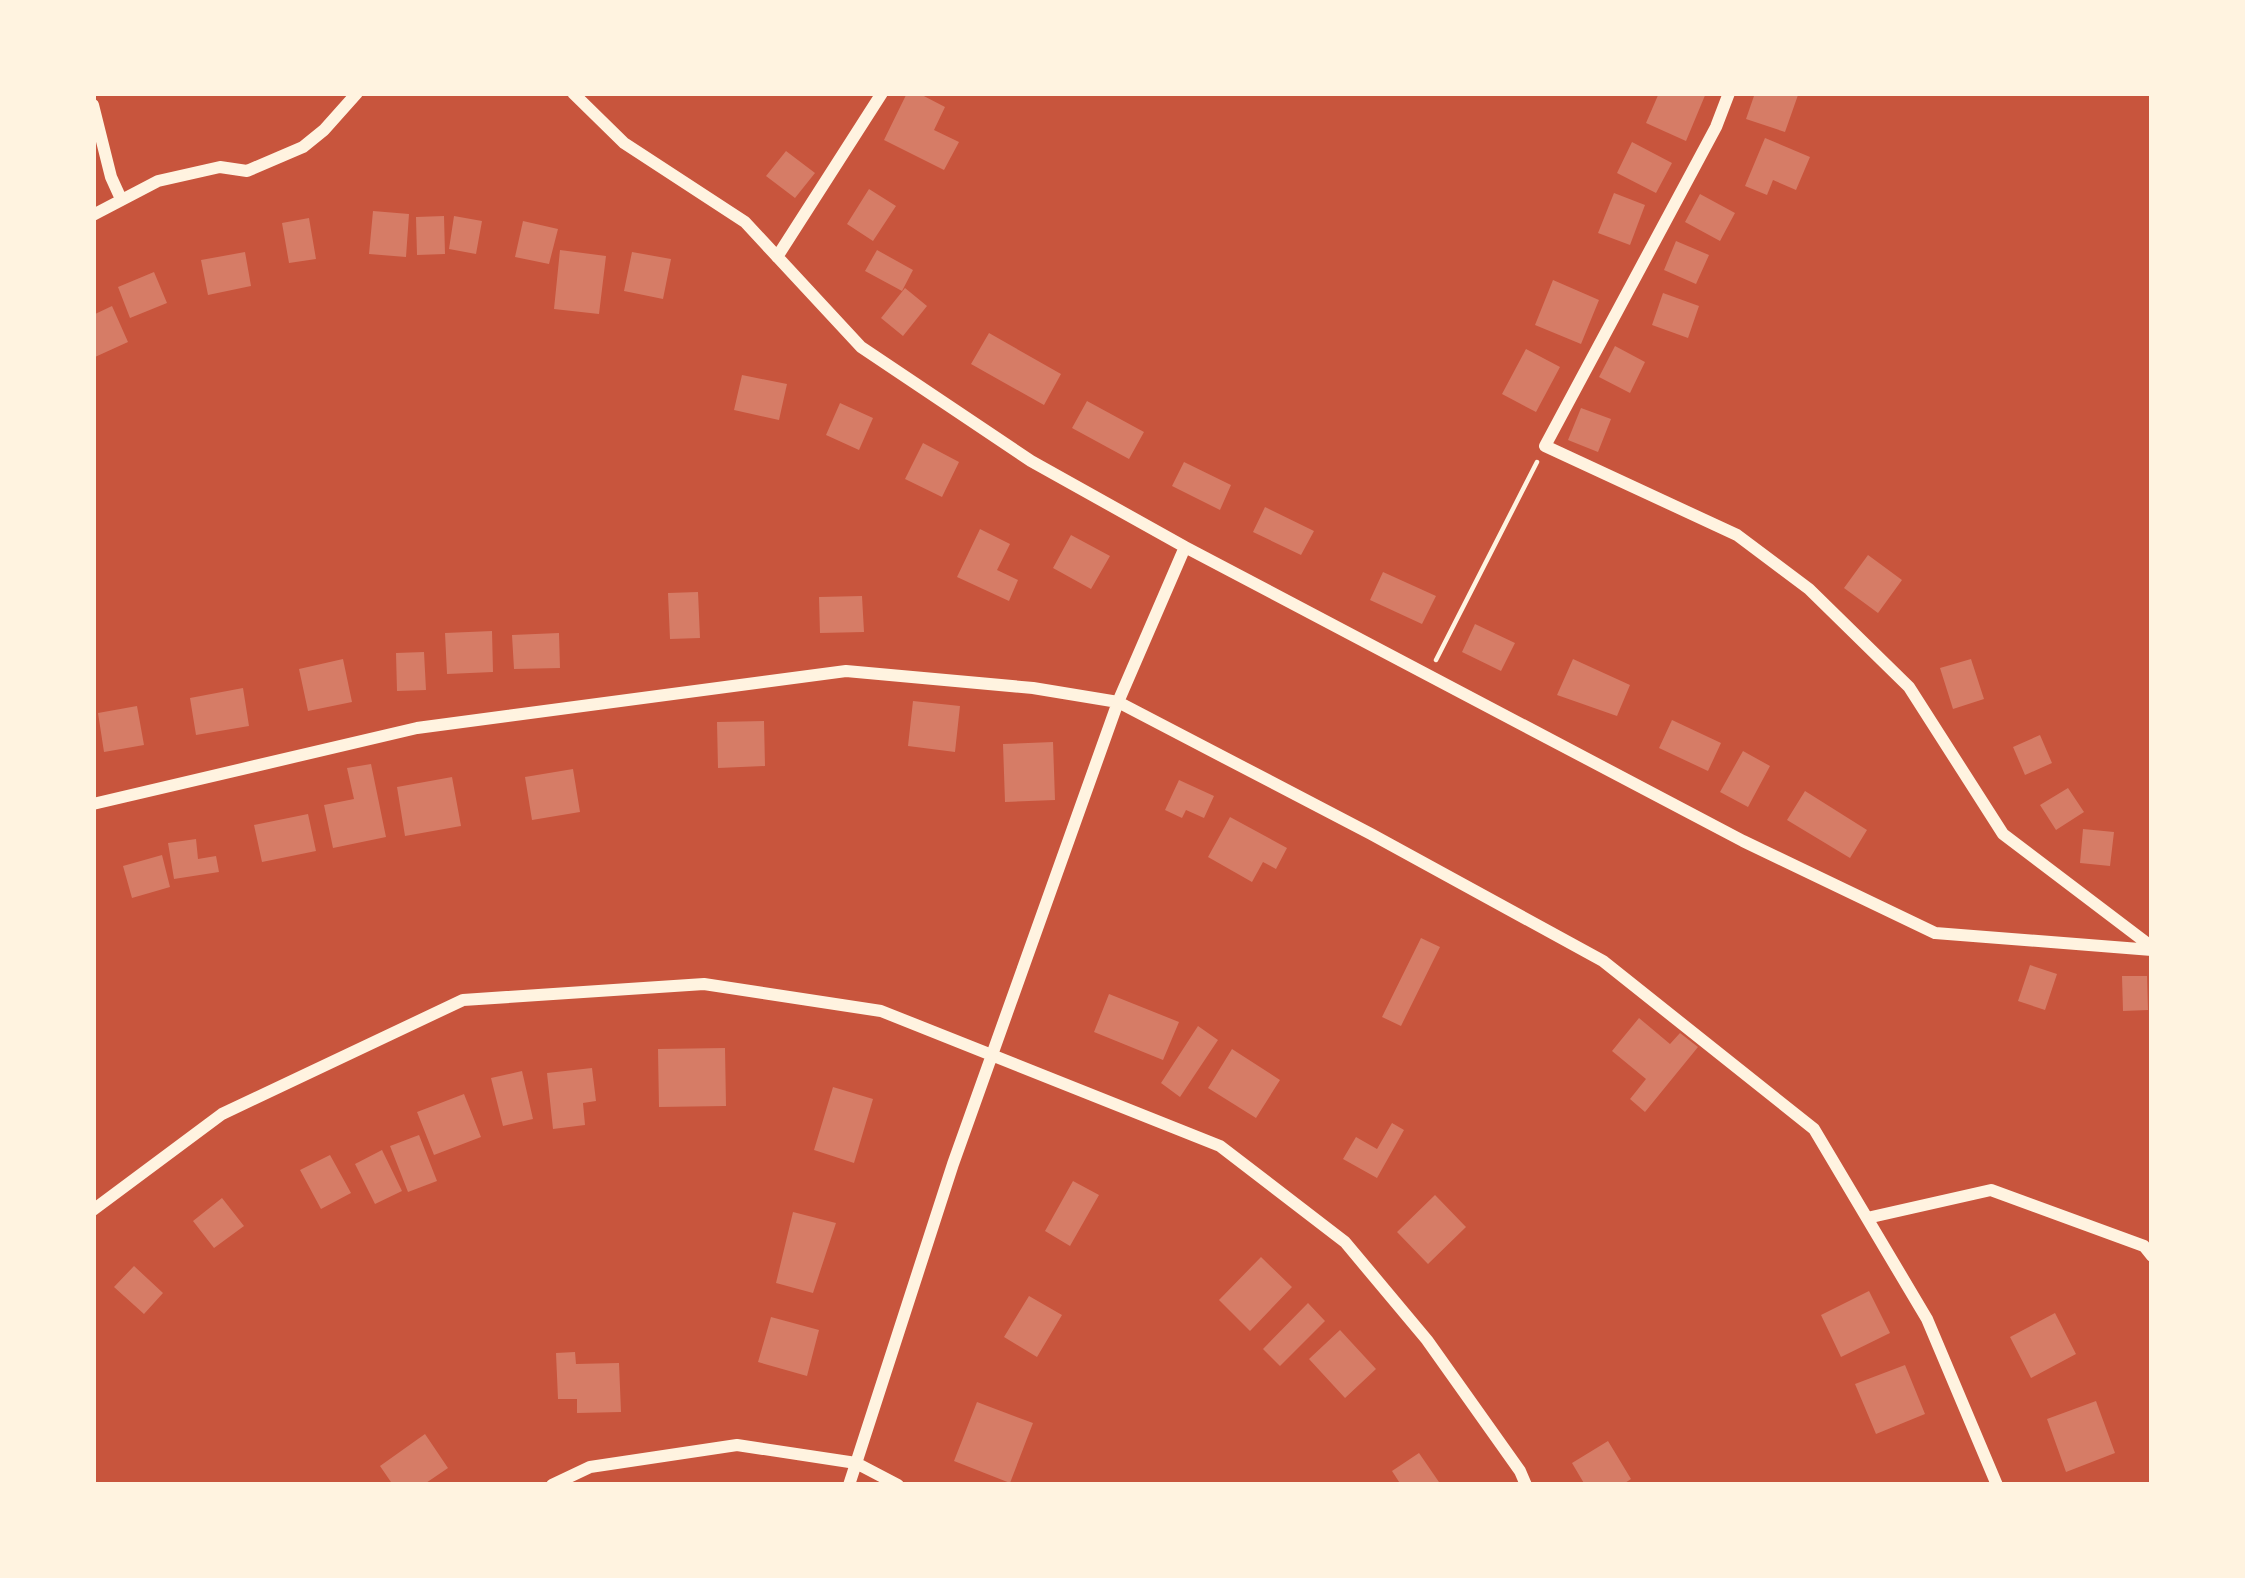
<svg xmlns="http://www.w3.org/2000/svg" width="2245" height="1578" viewBox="0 0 2245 1578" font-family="'Roboto Condensed',sans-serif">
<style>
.building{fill:#d67c66}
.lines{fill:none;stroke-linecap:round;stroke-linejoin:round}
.path{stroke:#fff3e0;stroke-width:4.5}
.minor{stroke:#fff3e0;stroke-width:12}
</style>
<rect width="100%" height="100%" fill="#c8553d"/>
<path class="building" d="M 907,93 L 918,93 L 945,107 L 934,130 L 959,142 L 944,170 L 884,140 Z
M 1659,93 L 1706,93 L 1686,141 L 1646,123 Z
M 1755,93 L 1798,95 L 1785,132 L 1746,119 Z
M 1765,138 L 1810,157 L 1796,190 L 1773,180 L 1767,195 L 1745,186 Z
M 1632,142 L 1672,163 L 1656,193 L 1617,173 Z
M 786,151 L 815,173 L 795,198 L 766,176 Z
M 869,189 L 896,206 L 873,241 L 847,224 Z
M 1614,193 L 1645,205 L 1630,245 L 1598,233 Z
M 1700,194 L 1735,213 L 1720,241 L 1685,222 Z
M 373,211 L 409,214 L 406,257 L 369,254 Z
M 444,216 L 445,254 L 417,255 L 416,217 Z
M 454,216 L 482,221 L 476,254 L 449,249 Z
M 309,218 L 316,259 L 289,263 L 282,223 Z
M 523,221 L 558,229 L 549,264 L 515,257 Z
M 1676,241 L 1709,255 L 1696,284 L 1664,270 Z
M 560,250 L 606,256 L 599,314 L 554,309 Z
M 877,250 L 913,270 L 902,291 L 865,271 Z
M 245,252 L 251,286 L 208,295 L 201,260 Z
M 632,252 L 671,259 L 663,299 L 624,291 Z
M 154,272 L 167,303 L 130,318 L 118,287 Z
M 1553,280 L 1599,300 L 1581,344 L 1535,325 Z
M 905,288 L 927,306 L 903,336 L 881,318 Z
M 1663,293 L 1699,306 L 1688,338 L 1652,325 Z
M 112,306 L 128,342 L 95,357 L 93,315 Z
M 989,333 L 1061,374 L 1044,405 L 971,364 Z
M 1615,346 L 1645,362 L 1630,393 L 1599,377 Z
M 1526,349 L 1560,367 L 1536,412 L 1502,394 Z
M 742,375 L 787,384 L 779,420 L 734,410 Z
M 1087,401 L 1144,432 L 1129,459 L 1072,428 Z
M 840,403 L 873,418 L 859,450 L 826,435 Z
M 1581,408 L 1611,419 L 1598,452 L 1568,440 Z
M 923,443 L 959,462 L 942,497 L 905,479 Z
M 1184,462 L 1231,485 L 1220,510 L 1172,486 Z
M 1265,507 L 1314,531 L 1301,555 L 1253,532 Z
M 980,529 L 1010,544 L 997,570 L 1018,580 L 1009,601 L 957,577 Z
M 1071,535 L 1110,556 L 1091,589 L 1053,568 Z
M 1868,555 L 1902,580 L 1878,613 L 1844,588 Z
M 1383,572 L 1436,596 L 1422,624 L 1370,600 Z
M 698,592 L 700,638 L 670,639 L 668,593 Z
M 862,596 L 864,632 L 820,633 L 819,597 Z
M 1475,624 L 1515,643 L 1501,671 L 1462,652 Z
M 492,631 L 493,672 L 447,674 L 445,633 Z
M 559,633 L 560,668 L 514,669 L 512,635 Z
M 424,652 L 426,690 L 397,691 L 396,653 Z
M 343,659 L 352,702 L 308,711 L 299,669 Z
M 1573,659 L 1630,685 L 1617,716 L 1557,695 Z
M 1971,659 L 1984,699 L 1953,709 L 1940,668 Z
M 243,688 L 249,726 L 196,735 L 190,698 Z
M 913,701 L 960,706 L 955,752 L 908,746 Z
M 137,706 L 144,745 L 104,752 L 98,713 Z
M 1672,720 L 1721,743 L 1708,771 L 1659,748 Z
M 764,721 L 765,766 L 718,768 L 717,722 Z
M 2040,735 L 2052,763 L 2025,775 L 2013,747 Z
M 1053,742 L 1055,800 L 1005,802 L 1003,744 Z
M 1743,751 L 1770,766 L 1748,807 L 1720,792 Z
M 371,764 L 386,837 L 333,848 L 324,805 L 354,799 L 347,768 Z
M 573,769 L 580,812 L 532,820 L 525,777 Z
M 452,777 L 461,826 L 405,836 L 397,787 Z
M 1179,780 L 1214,796 L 1204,818 L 1186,810 L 1182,818 L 1165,810 Z
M 2068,788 L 2084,812 L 2056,830 L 2040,805 Z
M 1805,791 L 1867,830 L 1850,858 L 1787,820 Z
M 308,814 L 316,851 L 262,862 L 254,825 Z
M 1230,817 L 1287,848 L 1276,869 L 1263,862 L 1252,882 L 1208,857 Z
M 2083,829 L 2114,832 L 2110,866 L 2080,863 Z
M 196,839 L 198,859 L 216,856 L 219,872 L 174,879 L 168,843 Z
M 162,855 L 170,887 L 132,898 L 123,866 Z
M 1421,938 L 1440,947 L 1401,1026 L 1382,1017 Z
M 2030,965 L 2057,974 L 2045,1010 L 2018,1001 Z
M 2122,976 L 2147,976 L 2148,1010 L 2123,1011 Z
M 1109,994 L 1179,1022 L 1163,1060 L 1094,1032 Z
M 1639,1018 L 1670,1044 L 1680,1033 L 1698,1047 L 1645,1112 L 1630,1099 L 1646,1079 L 1612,1051 Z
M 1198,1026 L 1218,1040 L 1180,1097 L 1161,1083 Z
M 725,1048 L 726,1106 L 659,1107 L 658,1049 Z
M 1232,1049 L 1280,1080 L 1256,1118 L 1208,1088 Z
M 592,1068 L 596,1101 L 583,1103 L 585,1125 L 553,1129 L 547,1073 Z
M 522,1071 L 533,1119 L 503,1126 L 491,1078 Z
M 833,1087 L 873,1099 L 854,1163 L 814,1150 Z
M 464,1094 L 481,1137 L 434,1155 L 417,1112 Z
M 1392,1123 L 1404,1130 L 1377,1178 L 1343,1159 L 1356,1137 L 1377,1149 Z
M 419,1135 L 437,1181 L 408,1192 L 390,1146 Z
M 382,1150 L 402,1191 L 375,1204 L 355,1164 Z
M 330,1155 L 351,1193 L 321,1209 L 300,1170 Z
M 1073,1181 L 1099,1195 L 1070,1246 L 1045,1231 Z
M 1435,1195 L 1466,1227 L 1428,1264 L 1397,1232 Z
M 222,1198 L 244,1226 L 214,1248 L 193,1221 Z
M 793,1212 L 836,1223 L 813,1293 L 776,1283 Z
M 1261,1257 L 1292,1287 L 1250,1331 L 1219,1300 Z
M 134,1266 L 163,1293 L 144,1314 L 114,1287 Z
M 1869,1291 L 1890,1333 L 1841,1357 L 1821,1315 Z
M 1029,1296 L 1062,1315 L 1037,1357 L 1004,1337 Z
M 1308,1303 L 1325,1321 L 1280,1366 L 1263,1349 Z
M 2055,1313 L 2076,1354 L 2031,1378 L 2010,1337 Z
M 771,1317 L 819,1330 L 807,1376 L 758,1362 Z
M 1340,1330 L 1376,1369 L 1345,1398 L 1309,1359 Z
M 575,1352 L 576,1364 L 619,1363 L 621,1412 L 577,1413 L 577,1399 L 558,1399 L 556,1353 Z
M 1905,1365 L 1925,1414 L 1876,1434 L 1855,1384 Z
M 2096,1401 L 2115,1453 L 2066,1472 L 2047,1419 Z
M 977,1402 L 1033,1423 L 1010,1483 L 954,1461 Z
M 425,1434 L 448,1468 L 423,1485 L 393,1485 L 380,1466 Z
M 1608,1441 L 1631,1479 L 1622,1485 L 1585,1485 L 1572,1463 Z
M 1419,1453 L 1441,1485 L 1401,1485 L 1392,1471 Z"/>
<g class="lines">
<path class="path" d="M 1436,660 L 1537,462"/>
<path class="minor" d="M 573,93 L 624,143 L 745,222 L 861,347 L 1031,461 L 1185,547 L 1743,841 L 1935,933 L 2152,950
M 1729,93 L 1716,127 L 1545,446 L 1737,535 L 1809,589 L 1909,687 L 2003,834 L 2152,947
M 93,105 L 111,177 L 121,199
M 93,215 L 158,181 L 220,167 L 247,171 L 303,147 L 324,130 L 357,93
M 777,257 L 882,93
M 93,804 L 417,728 L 846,671 L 1033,688 L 1118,702 L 1371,834 L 1603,961 L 1814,1129 L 1927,1319 L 1997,1485
M 93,1210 L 222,1114 L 463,1000 L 704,984 L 881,1011 L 1220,1146 L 1345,1242 L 1427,1340 L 1520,1471 L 1526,1485
M 1867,1218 L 1991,1190 L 2144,1246 L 2152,1256
M 552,1485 L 590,1467 L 737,1445 L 856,1463 L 898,1485
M 849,1485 L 953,1164 L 1118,702 L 1185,547"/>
</g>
<rect width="2245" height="1578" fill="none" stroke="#fff3e0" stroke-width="192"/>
</svg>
